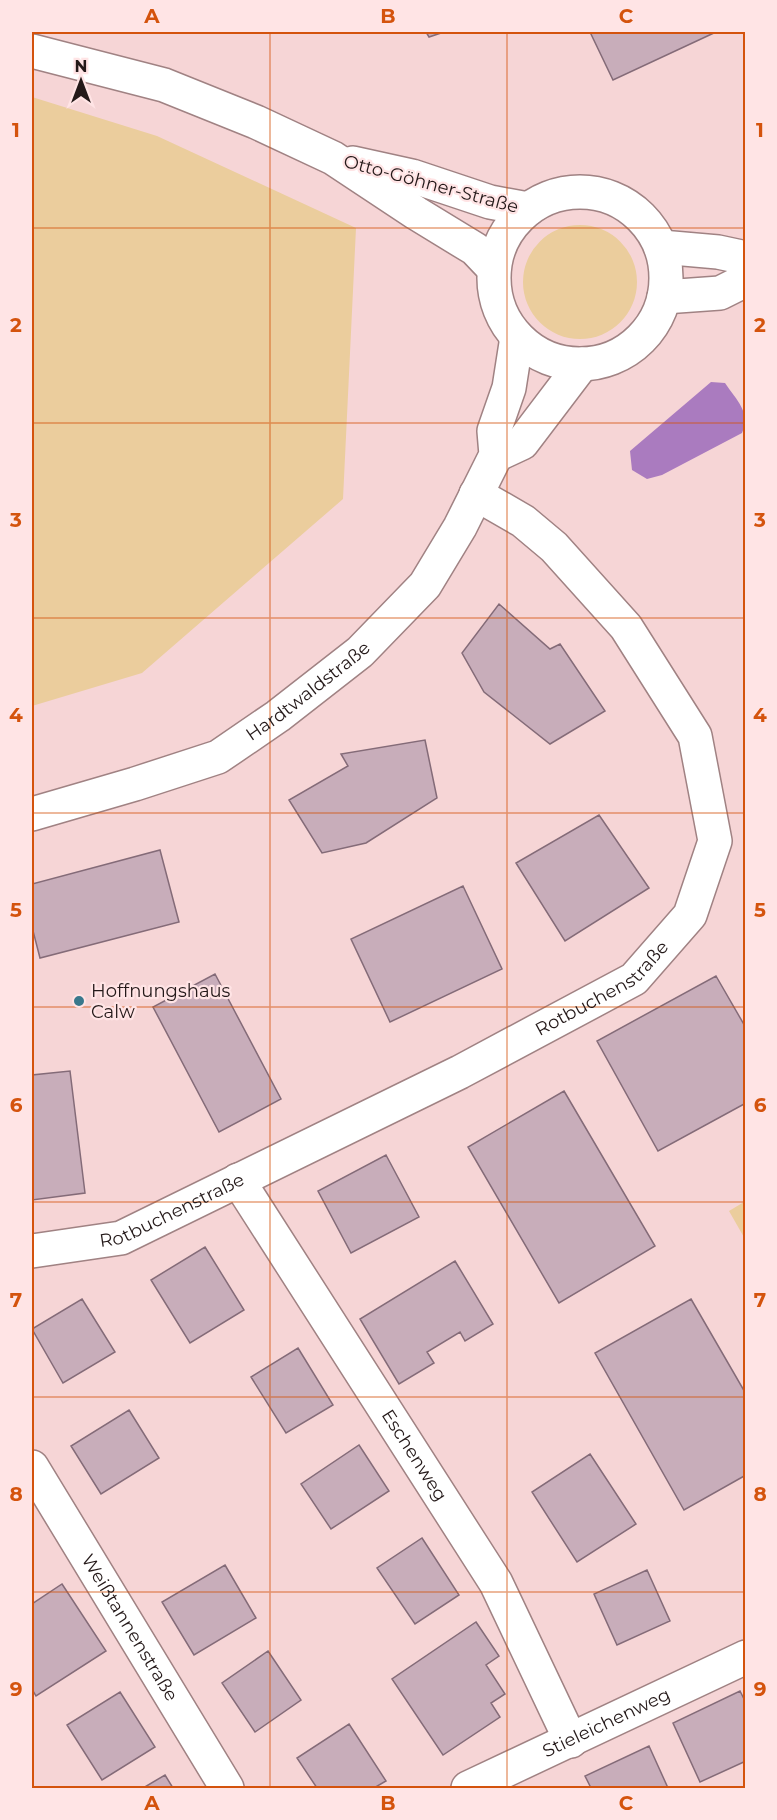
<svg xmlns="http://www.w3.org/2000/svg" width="777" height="1820" viewBox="0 0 777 1820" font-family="Montserrat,sans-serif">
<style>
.green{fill:#ebcd9d}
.water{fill:#aa7bbf}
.building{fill:#c8adba;stroke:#846b78;stroke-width:1.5}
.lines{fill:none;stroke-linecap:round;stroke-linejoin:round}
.minor-casing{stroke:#a08283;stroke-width:36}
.minor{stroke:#fff;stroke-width:33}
.grid{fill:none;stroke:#d4530d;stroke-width:1.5;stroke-opacity:0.55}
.poi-dot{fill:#39788c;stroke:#ffe4e5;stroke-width:2}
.labels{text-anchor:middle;stroke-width:4.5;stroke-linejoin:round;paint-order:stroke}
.street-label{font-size:18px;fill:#241919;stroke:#ffe4e5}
.poi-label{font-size:18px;fill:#241919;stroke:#ffe4e5;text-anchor:start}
.neatline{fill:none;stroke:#d4530d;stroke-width:2}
.grid-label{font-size:20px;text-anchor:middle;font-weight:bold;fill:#d4530d}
</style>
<rect width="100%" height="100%" fill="#f6d5d6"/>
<path class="green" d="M 32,97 L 157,136 L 356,228 L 343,499 L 142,673 L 32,706 Z
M523 282a57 57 0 1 1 114 0a57 57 0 1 1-114 0Z
M 744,1202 L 746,1205 L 745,1239 L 729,1211 Z"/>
<path class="water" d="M 711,382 L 725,383 C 737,401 751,412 742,433 L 662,475 L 647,479 L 632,470 L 630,451 Z"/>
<path class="building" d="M 426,32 L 444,32 L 429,37 Z
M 590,32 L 716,32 L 613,80 Z
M 499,604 L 550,649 L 560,644 L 605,711 L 550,744 L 484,692 L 462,653 Z
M 425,740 L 437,798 L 366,843 L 322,853 L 289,800 L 348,766 L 341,754 Z
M 599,815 L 649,888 L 565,941 L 516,863 Z
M 160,850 L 179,922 L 40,958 L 32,927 L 32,884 Z
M 463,886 L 502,969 L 390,1022 L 351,939 Z
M 215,974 L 281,1099 L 219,1132 L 153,1007 Z
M 716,976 L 746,1028 L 746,1103 L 658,1151 L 597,1041 Z
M 70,1071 L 85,1193 L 32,1200 L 32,1075 Z
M 564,1091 L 655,1246 L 559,1303 L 468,1147 Z
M 386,1155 L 419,1217 L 351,1253 L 318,1191 Z
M 205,1247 L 244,1310 L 190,1343 L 151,1280 Z
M 455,1261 L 493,1324 L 465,1341 L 460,1332 L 427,1352 L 434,1363 L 399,1384 L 360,1319 Z
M 82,1299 L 115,1352 L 63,1383 L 32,1329 Z
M 691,1299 L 746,1394 L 746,1475 L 684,1510 L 595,1353 Z
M 298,1348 L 333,1405 L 286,1433 L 251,1377 Z
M 129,1410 L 159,1458 L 101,1494 L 71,1446 Z
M 359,1445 L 389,1491 L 331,1529 L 301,1484 Z
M 590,1454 L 636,1524 L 577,1562 L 532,1492 Z
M 422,1538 L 459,1595 L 415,1624 L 377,1568 Z
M 225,1565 L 256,1618 L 194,1655 L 162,1602 Z
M 647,1570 L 670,1621 L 617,1645 L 594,1594 Z
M 62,1584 L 106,1651 L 36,1696 L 32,1689 L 32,1604 Z
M 476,1622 L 499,1656 L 486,1665 L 505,1694 L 491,1703 L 500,1717 L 443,1755 L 392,1679 Z
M 268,1651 L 301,1700 L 255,1732 L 222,1683 Z
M 740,1691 L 746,1703 L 746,1761 L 700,1782 L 673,1723 Z
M 120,1692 L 155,1747 L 102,1780 L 67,1725 Z
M 349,1724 L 386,1781 L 374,1788 L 317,1788 L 297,1758 Z
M 649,1746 L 668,1788 L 591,1788 L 585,1776 Z
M 165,1775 L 173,1788 L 143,1788 Z"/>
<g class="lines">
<defs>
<g id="minor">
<path d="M 32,51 L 164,85 L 256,122 L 333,158 L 416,213 L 475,249 L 494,269"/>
<path d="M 353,163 L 412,176 L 490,202 L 528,209"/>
<circle cx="580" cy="278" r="86"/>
<path d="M 661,247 L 718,252 L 746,258"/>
<path d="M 664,297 L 720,293 L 746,280"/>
<path d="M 496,455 L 522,443 L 582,364"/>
<path id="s1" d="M 32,814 L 135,784 L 218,757 L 278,716 L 360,652 L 425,585 L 460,527 L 496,455 L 494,431 L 509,388 L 517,337"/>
<path id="s2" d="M 238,1180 L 496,1583 L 571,1741"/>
<path id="s3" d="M 32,1251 L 121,1238 L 460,1072 L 634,979 L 690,915 L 715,841 L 695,736 L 626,627 L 554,547 L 523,521 L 476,494"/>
<path id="s4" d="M 32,1467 L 227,1788"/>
<path id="s5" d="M 468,1788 L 746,1657"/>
</g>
</defs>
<use href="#minor" class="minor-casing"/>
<use href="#minor" class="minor"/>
</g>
<path class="grid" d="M 270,32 L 270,1788M 507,32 L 507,1788M 32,228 L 746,228M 32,423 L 746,423M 32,618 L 746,618M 32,813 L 746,813M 32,1007 L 746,1007M 32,1202 L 746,1202M 32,1397 L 746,1397M 32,1592 L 746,1592"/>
<circle class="poi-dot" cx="79" cy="1001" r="6"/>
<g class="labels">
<g class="street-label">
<text transform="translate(431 184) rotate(15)" y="6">Otto-Göhner-Straße</text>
<text dy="6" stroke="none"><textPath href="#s1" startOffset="306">Hardtwaldstraße</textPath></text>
<text dy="6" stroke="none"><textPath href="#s3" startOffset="633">Rotbuchenstraße</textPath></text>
<text dy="6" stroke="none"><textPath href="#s3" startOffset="147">Rotbuchenstraße</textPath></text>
<text dy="6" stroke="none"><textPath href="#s2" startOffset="327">Eschenweg</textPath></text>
<text dy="6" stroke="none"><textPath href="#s4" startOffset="188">Weißtannenstraße</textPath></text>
<text dy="6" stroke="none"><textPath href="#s5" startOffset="153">Stieleichenweg</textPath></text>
</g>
<g class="poi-label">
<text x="91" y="997">Hoffnungshaus<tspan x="91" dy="21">Calw</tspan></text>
</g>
</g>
<rect width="777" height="1820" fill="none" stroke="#ffe4e5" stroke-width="66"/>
<g transform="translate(81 81)" stroke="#ffe4e5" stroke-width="4.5" paint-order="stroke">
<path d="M0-4.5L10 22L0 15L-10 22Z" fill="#241919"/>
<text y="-9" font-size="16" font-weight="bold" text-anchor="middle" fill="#241919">N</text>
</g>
<rect x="33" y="33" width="711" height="1754" class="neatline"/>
<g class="grid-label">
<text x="152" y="23">A</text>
<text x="388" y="23">B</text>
<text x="626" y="23">C</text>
<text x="16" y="137">1</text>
<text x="760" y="137">1</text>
<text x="16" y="332">2</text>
<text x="760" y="332">2</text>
<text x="16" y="527">3</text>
<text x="760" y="527">3</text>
<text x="16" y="722">4</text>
<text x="760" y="722">4</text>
<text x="16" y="917">5</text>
<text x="760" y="917">5</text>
<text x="16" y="1112">6</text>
<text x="760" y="1112">6</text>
<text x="16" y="1307">7</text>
<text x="760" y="1307">7</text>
<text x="16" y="1501">8</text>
<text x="760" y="1501">8</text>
<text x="16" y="1696">9</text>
<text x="760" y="1696">9</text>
<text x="152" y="1810">A</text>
<text x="388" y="1810">B</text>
<text x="626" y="1810">C</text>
</g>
</svg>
